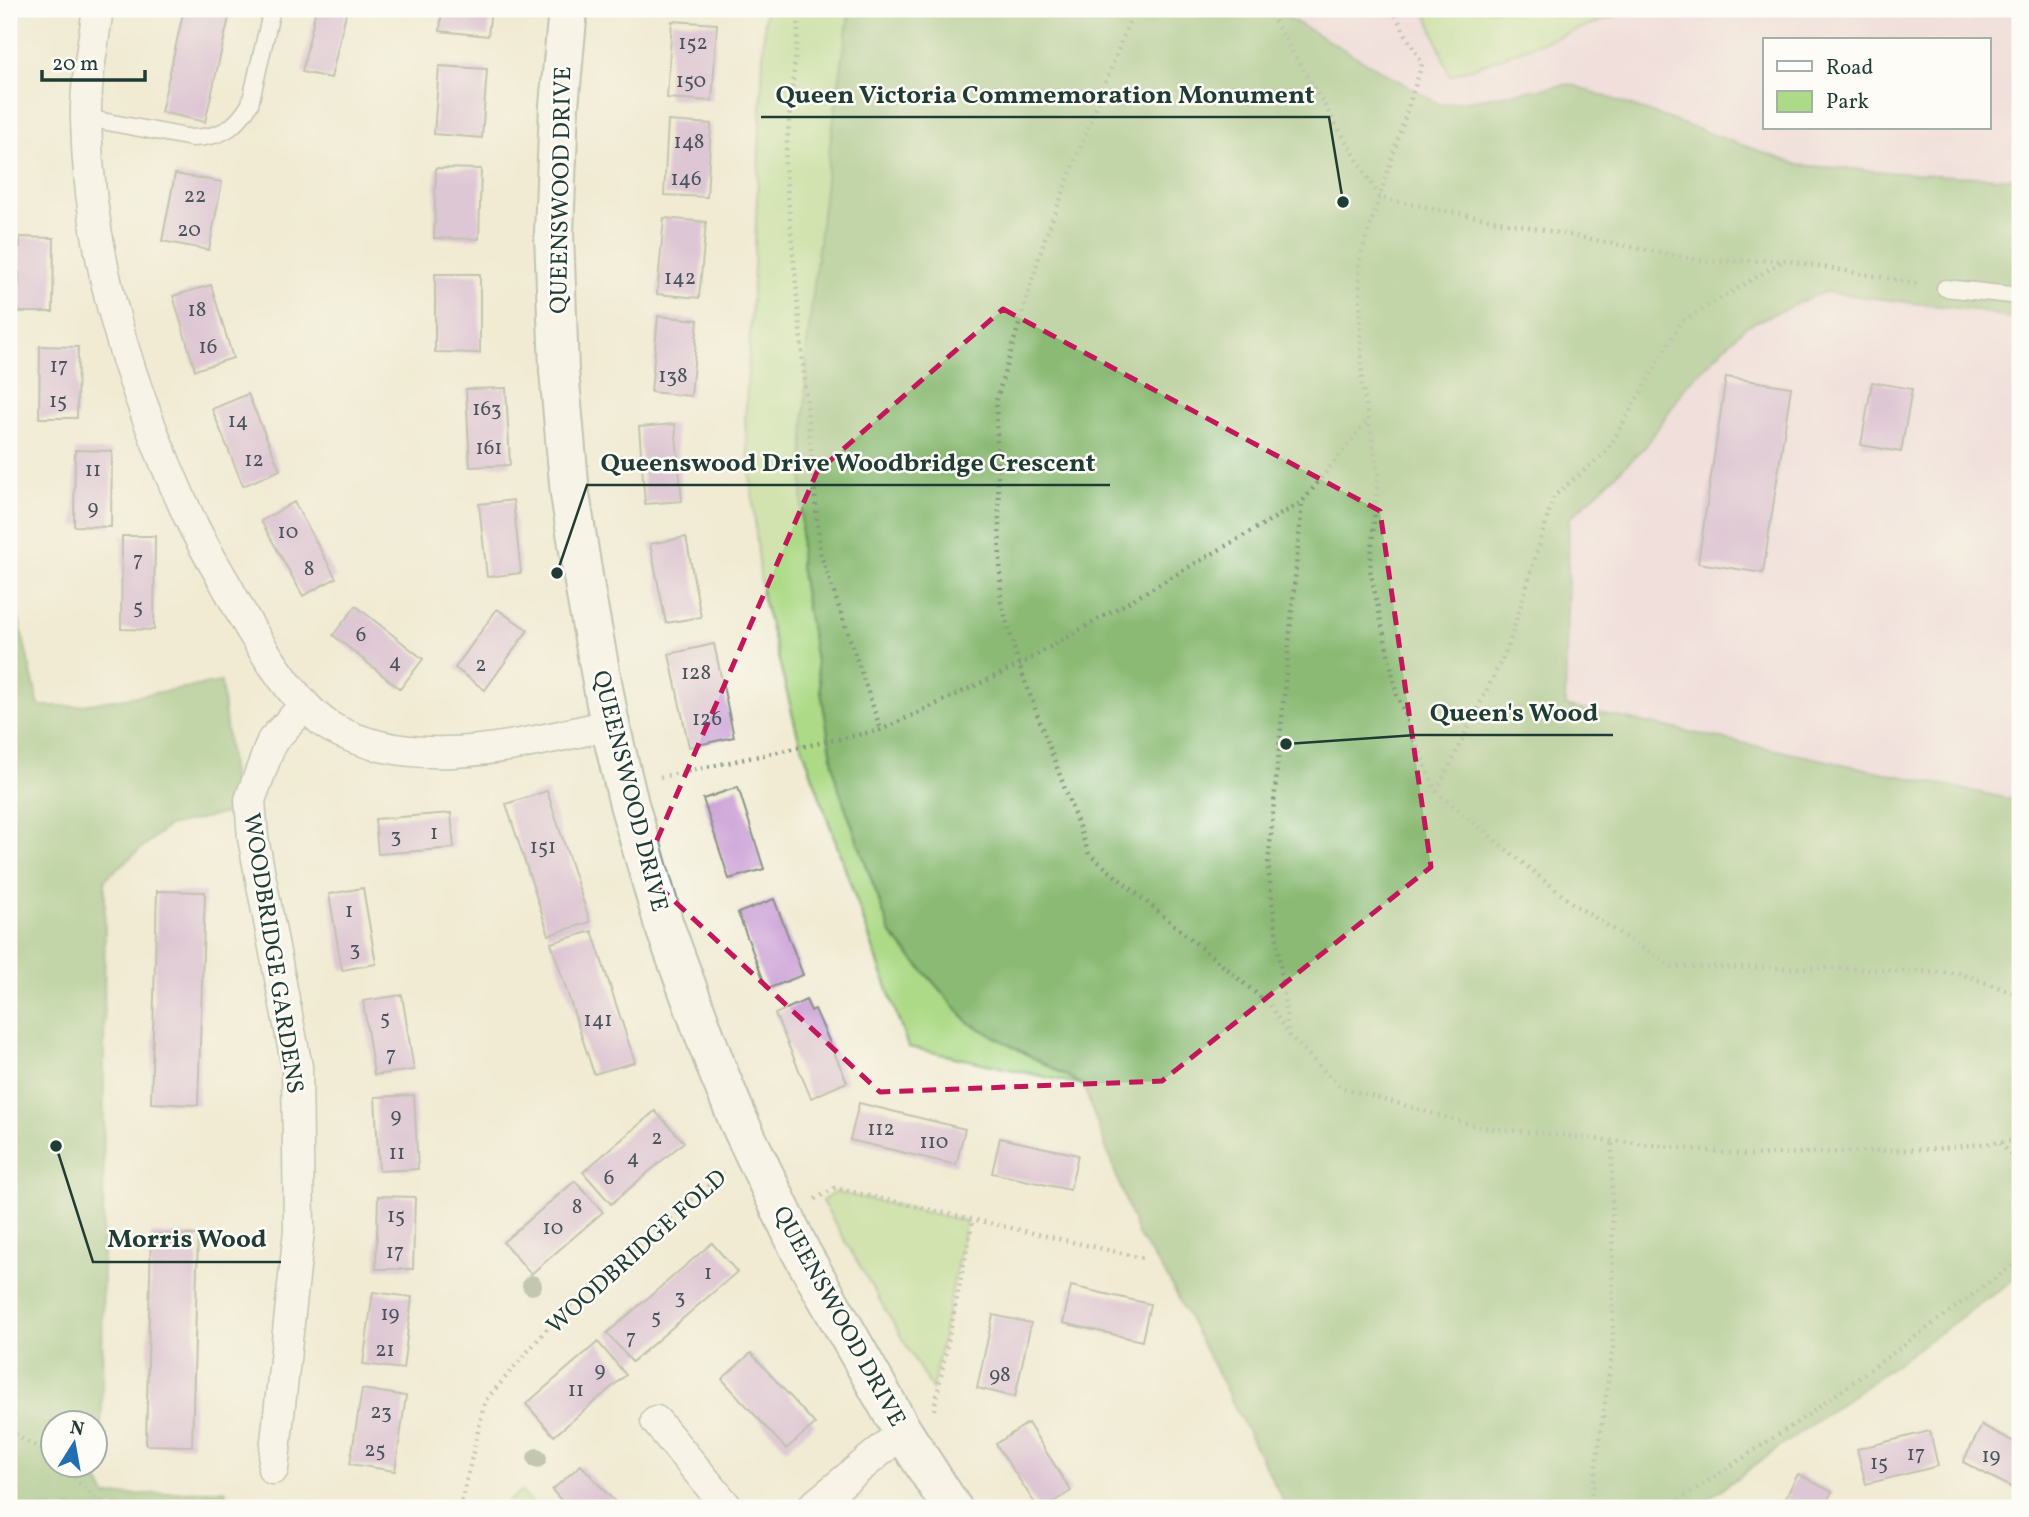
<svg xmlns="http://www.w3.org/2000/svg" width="2029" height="1517" viewBox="0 0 2029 1517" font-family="Vollkorn,serif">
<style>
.built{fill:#f0d0e5;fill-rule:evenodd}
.green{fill:#adda86;stroke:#668c5d;stroke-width:2}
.forest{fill:#8aba73;stroke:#547c54;stroke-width:2;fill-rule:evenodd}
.building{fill:#c89bd5}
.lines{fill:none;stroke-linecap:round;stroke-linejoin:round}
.lane-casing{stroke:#889484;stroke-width:19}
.street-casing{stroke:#889484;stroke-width:33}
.secondary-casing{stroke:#889484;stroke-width:42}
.path{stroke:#889484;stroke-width:4.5;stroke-dasharray:2 5;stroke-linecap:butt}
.lane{stroke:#fff;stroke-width:16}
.street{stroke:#fff;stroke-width:30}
.secondary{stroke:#fff;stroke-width:38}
.tree{fill:#8d9c84}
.marked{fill:none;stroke:#c2185b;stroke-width:5;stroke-dasharray:14 9;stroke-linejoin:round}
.labels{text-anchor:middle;stroke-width:5;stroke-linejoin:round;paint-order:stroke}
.number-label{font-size:21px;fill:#49545c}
.street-label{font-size:24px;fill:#1f3d34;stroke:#fdfcf7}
.leader{fill:none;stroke:#1f3d34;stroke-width:2.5}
.callout-dot{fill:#1f3d34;stroke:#fdfcf7;stroke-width:2.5}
.callout-label{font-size:26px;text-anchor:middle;font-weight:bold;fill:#1f3d34;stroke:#fdfcf7;stroke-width:5;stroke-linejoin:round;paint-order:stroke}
</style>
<rect width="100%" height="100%" fill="#fdfcf7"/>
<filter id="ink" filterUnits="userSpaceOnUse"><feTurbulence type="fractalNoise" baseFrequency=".0143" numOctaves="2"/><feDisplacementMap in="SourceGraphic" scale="14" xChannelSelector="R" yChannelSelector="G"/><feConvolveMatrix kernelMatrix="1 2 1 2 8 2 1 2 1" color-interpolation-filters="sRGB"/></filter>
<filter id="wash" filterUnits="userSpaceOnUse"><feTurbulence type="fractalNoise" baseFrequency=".00686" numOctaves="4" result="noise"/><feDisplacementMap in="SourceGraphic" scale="28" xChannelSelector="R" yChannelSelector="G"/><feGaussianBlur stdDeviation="1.57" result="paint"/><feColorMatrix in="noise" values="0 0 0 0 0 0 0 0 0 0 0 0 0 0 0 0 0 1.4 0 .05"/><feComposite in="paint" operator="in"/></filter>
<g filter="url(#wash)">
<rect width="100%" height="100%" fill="#f1ebd3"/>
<path class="built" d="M 971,9 L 2020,9 L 2020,1275 L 1695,1508 L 1287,1508 L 1169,1280 L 1138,1235 ZM 1765,40 L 1989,40 L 1989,128 L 1765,128 Z"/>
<path class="green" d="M 765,9 L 850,9 L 829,153 L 836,781 L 891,934 L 968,1022 L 1083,1085 L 908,1047 L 797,732 L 762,594 L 745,422 L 755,245 Z
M 1425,9 L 1634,9 L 1450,76 Z
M 835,1192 L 966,1221 L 932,1390 L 822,1201 Z
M 521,1491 L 536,1508 L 500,1508 Z"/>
<path class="forest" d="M 850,9 L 1273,9 L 1441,105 L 1570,84 L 1799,165 L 1915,174 L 2020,179 L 2020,321 L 1980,311 L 1824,292 L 1746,326 L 1687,385 L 1645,447 L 1569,519 L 1565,706 L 2020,801 L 2020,1275 L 1695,1508 L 1287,1508 L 1169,1280 L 1138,1235 L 1083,1085 L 968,1022 L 891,934 L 836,781 L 800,567 L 807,346 L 829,153 Z
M 9,578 L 39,706 L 77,706 L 221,682 L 236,811 L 168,826 L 105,879 L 102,1412 L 97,1478 L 106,1496 L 225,1490 L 230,1508 L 9,1508 ZM 52,1422 L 94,1422 L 94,1464 L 52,1464 Z"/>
<g id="blocks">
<path class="building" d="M 184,9 L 231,9 L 205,122 L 161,112 Z
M 316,9 L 347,9 L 331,78 L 302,72 Z
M 442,9 L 491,9 L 488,36 L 440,31 Z
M 672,21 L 717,24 L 712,101 L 667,98 Z
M 439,66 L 487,69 L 482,138 L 434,134 Z
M 668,121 L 711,124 L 707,197 L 664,195 Z
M 436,168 L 481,169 L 479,239 L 434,238 Z
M 175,174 L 222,182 L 209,250 L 162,241 Z
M 664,218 L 706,222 L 699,298 L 657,294 Z
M 20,237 L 54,238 L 53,312 L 18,312 L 19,309 L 9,309 L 9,284 L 19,285 L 19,272 L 9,272 L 9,247 L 20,247 Z
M 435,274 L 480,274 L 480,353 L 435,352 Z
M 211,285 L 233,358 L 195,370 L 173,296 Z
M 658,316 L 698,320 L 691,396 L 651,392 Z
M 40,346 L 78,347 L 77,418 L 39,418 Z
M 1726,377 L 1791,387 L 1763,573 L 1698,563 Z
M 1872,382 L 1912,389 L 1901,452 L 1861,445 Z
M 506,388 L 510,465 L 470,467 L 466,389 Z
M 248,394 L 280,470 L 243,486 L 212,409 Z
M 675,424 L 682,501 L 645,504 L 639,427 Z
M 75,450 L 112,451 L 111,527 L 74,526 Z
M 513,500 L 521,573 L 487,577 L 479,504 Z
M 294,502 L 336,578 L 303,596 L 261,521 Z
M 122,536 L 155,536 L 154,630 L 121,629 Z
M 686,537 L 701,617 L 666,623 L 650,544 Z
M 356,606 L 423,659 L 400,689 L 333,635 Z
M 497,609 L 528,630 L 485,690 L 455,668 Z
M 714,644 L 734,737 L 689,747 L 669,654 Z
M 738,787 L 764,869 L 729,879 L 703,799 Z
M 547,791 L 590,922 L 549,935 L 506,804 Z
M 451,813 L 454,848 L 378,854 L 375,819 Z
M 363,888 L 376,964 L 342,970 L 329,894 Z
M 157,891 L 205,892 L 198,1105 L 151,1103 Z
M 774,899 L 803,975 L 767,989 L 738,913 Z
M 592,931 L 635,1062 L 594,1074 L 551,943 Z
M 402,995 L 414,1070 L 374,1075 L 363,1001 Z
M 806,1000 L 811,1011 L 815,1009 L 847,1082 L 811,1098 L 775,1014 Z
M 414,1095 L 418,1169 L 379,1171 L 375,1097 Z
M 859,1103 L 965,1129 L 956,1165 L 850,1140 Z
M 655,1111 L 684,1142 L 611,1204 L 583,1172 Z
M 1000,1138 L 1078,1155 L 1070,1190 L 992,1173 Z
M 575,1181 L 603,1212 L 531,1274 L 503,1242 Z
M 378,1196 L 415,1197 L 413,1269 L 376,1269 Z
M 151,1234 L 198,1235 L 192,1446 L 146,1445 Z
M 712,1243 L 737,1272 L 632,1362 L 607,1333 Z
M 1071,1286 L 1150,1304 L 1142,1341 L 1063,1323 Z
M 373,1292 L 412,1297 L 403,1369 L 363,1364 Z
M 993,1315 L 1031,1323 L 1015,1397 L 977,1388 Z
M 598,1342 L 626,1375 L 554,1436 L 526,1404 Z
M 751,1353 L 815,1424 L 786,1449 L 722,1379 Z
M 362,1389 L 406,1396 L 395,1471 L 350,1464 Z
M 1028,1423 L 1071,1491 L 1044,1508 L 1038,1508 L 996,1444 Z
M 1982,1425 L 2020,1445 L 2020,1492 L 1963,1462 Z
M 1930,1431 L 1938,1466 L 1866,1484 L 1857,1449 Z
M 581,1465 L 602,1488 L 621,1508 L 568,1508 L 552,1490 Z
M 1798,1474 L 1832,1492 L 1823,1508 L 1780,1508 Z
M 849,1499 L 857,1508 L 839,1508 Z"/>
</g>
</g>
<g filter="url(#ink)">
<use href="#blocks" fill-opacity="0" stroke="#889484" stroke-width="2"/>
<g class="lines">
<defs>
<path id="lane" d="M 86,118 L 192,138 C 221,137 235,129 250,104 L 272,9
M 1945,288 L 2020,296"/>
<path id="street" d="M 98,9 C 93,45 85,83 86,121 C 89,260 131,392 189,517 C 201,543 216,567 230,592 C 250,631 295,707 332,728 C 417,774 522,744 610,725
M 656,1421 L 728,1508
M 273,1469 L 299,1231 L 297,1067 L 253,838 L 250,800 L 272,741 L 305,705
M 811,1508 L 903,1432"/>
<path id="secondary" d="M 568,9 L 559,106 L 554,233 L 559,371 L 570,494 L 586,595 L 610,725 L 629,804 L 664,925 L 717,1069 L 739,1122 L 801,1252 L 903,1432 L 952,1508"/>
</defs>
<use href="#lane" class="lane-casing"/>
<use href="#street" class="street-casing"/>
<use href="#secondary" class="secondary-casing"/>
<path class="path" d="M 800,9 L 785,163 L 820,552 L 881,730
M 1134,9 L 1044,241 L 996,401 L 1001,602 L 1019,665 L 1089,854 L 1270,1005 L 1289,1035 L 1340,1087 L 1480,1127 L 1748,1155 L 1933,1149 L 2020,1140
M 1267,9 L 1380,198 L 1708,262 L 1784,260 L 1920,284
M 1392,9 L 1422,64 L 1359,261 L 1362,384 L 1378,473 L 1370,570 L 1397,695 L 1436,792 L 1573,904 L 1673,967 L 1836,968 L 1958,973 L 2020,995
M 660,777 L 881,730 L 1019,665 L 1302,502 L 1368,420
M 1437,791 L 1508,647 L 1554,496 L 1607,451 L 1681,322 L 1783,261
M 1288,1030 L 1268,866 L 1302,503
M 2000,1143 L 2020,1165
M 815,1199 L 835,1188 L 1143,1258
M 934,1410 L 973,1219
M 9,1431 L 40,1449 L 52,1460
M 58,1464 L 107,1508
M 460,1508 L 485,1401 L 560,1314 L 724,1172
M 1590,1508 L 1613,1347 L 1612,1141
M 1667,1508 L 1811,1413 L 2020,1260"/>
<use href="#lane" class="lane"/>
<use href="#street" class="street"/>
<use href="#secondary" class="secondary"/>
</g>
<g class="tree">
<circle cx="532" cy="1285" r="10"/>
<circle cx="537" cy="1458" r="10"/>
</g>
</g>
<path d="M0 0H2029V1517H0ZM 1003,309 L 1380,511 L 1431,867 L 1162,1081 L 880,1092 L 643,872 L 817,472 Z" fill="#f1ebd3" fill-opacity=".55" fill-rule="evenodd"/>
<path class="marked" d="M 1003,309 L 1380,511 L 1431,867 L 1162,1081 L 880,1092 L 643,872 L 817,472 Z"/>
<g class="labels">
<g class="number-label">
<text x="693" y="49">152</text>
<text x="691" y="87">150</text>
<text x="689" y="148">148</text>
<text x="686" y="185">146</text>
<text x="195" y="202">22</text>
<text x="189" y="236">20</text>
<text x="680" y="284">142</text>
<text x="197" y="316">18</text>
<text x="208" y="353">16</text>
<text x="59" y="372">17</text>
<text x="673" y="382">138</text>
<text x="58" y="407">15</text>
<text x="487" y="415">163</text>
<text x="238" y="427">14</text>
<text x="489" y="454">161</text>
<text x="254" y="466">12</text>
<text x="93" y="476">11</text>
<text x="93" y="514">9</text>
<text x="288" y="538">10</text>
<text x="138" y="566">7</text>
<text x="309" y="575">8</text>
<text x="138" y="613">5</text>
<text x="361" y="641">6</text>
<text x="395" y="668">4</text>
<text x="481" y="671">2</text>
<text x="696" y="679">128</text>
<text x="707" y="725">126</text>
<text x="434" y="839">1</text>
<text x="396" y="842">3</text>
<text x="543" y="853">151</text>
<text x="349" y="917">1</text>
<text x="355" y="955">3</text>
<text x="385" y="1024">5</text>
<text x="598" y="1026">141</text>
<text x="391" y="1061">7</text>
<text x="396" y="1122">9</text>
<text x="881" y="1135">112</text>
<text x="657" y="1144">2</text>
<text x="934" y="1148">110</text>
<text x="397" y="1159">11</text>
<text x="633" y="1164">4</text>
<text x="609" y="1184">6</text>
<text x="577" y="1213">8</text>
<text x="396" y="1222">15</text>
<text x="553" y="1234">10</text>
<text x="395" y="1258">17</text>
<text x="708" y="1279">1</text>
<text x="680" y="1303">3</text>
<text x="390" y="1320">19</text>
<text x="656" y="1323">5</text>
<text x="631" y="1344">7</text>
<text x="385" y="1356">21</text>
<text x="600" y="1376">9</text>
<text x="1000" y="1381">98</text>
<text x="576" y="1396">11</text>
<text x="381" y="1418">23</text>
<text x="375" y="1456">25</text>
<text x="1916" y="1460">17</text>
<text x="1991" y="1462">19</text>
<text x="1879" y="1469">15</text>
</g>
<g class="street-label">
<text transform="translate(560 190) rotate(-89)" y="8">QUEENSWOOD DRIVE</text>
<text transform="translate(631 791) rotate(76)" y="8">QUEENSWOOD DRIVE</text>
<text transform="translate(274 953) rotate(81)" y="8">WOODBRIDGE GARDENS</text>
<text transform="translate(636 1251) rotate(-42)" y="8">WOODBRIDGE FOLD</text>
<text transform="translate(840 1316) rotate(61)" y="8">QUEENSWOOD DRIVE</text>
</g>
</g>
<path class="leader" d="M1343 202L1329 117H761M557 573L587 485H1110M1286 744L1416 735H1613M56 1146L93 1262H281"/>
<g class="callout-dot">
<circle cx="1343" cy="202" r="7"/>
<circle cx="557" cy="573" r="7"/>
<circle cx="1286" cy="744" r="7"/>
<circle cx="56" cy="1146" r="7"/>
</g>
<g class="callout-label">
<text x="1045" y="103">Queen Victoria Commemoration Monument</text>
<text x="848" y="471">Queenswood Drive Woodbridge Crescent</text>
<text x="1514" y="721">Queen's Wood</text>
<text x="187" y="1247">Morris Wood</text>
</g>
<rect width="2029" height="1517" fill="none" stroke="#fdfcf7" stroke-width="35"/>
<rect x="1763" y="38" width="228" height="91" fill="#fdfcf7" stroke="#a4b0a9" stroke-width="2"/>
<rect x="1777" y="61" width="35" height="10" fill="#ffffff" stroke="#a4b0a9" stroke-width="2"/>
<text x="1826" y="74" font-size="21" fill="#1f3d34">Road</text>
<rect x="1777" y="91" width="35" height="21" fill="#adda86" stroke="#a4b0a9" stroke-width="2"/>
<text x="1826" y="108" font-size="21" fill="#1f3d34">Park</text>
<g transform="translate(74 1444) rotate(11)"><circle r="33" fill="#fdfcf7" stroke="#a4b0a9" stroke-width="2"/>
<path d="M0-5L12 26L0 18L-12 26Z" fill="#1f6fb2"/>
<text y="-10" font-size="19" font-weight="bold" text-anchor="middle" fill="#1f3d34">N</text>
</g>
<path d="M42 70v10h103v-10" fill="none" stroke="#1f3d34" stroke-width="3.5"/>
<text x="52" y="70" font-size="21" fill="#1f3d34" stroke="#fdfcf7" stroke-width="5" paint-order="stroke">20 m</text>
</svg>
